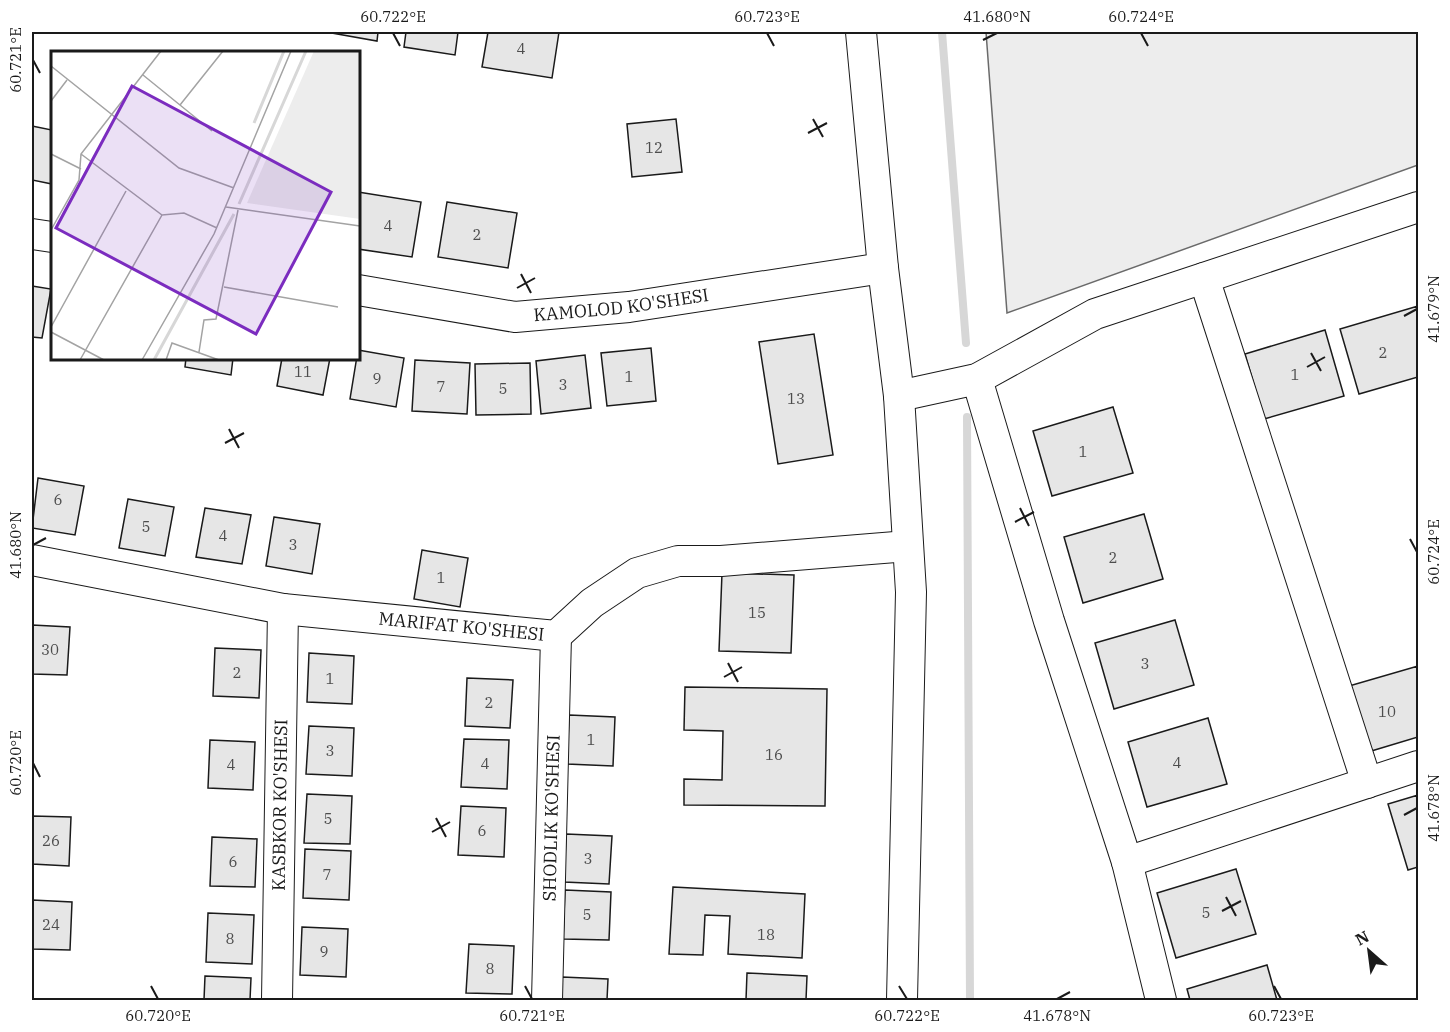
<svg xmlns="http://www.w3.org/2000/svg" width="1450" height="1032" viewBox="0 0 1450 1032" font-family="'IBM Plex Serif',serif">
<style>
.built{fill:#ededed;stroke:#6a6a6a;stroke-width:1.5}
.lines{fill:none;stroke-linecap:round;stroke-linejoin:round}
.stream{stroke:#d7d7d7;stroke-width:8}
.building{fill:#e6e6e6;stroke:#1a1a1a;stroke-width:1.5}
.minor-casing{stroke:#1a1a1a;stroke-width:32}
.minor{stroke:#fff;stroke-width:30}
.ticks{fill:none;stroke:#1a1a1a;stroke-width:2}
.labels{text-anchor:middle;stroke-width:4.5;stroke-linejoin:round;paint-order:stroke}
.number-label{font-size:15px;fill:#4d4d4d}
.street-label{font-size:18px;fill:#1a1a1a;stroke:#fff}
.inset-river{fill:none;stroke:#d7d7d7;stroke-width:3}
.inset-road{fill:none;stroke:#a3a3a3;stroke-width:1.5}
.view{fill:#7b2cbf;fill-opacity:0.15;stroke:#7b2cbf;stroke-width:3}
.inset-edge{fill:none;stroke:#1a1a1a;stroke-width:3}
.neatline{fill:none;stroke:#1a1a1a;stroke-width:2}
.ticks-label{font-size:15px;text-anchor:middle;fill:#1a1a1a}
</style>
<rect width="100%" height="100%" fill="#fff"/>
<path class="built" d="M 986,32 L 1418,32 L 1418,165 L 1007,313 Z"/>
<g class="lines">
<path class="stream" d="M 942,32 L 966,343
M 967,417 L 970,1000"/>
</g>
<path class="building" d="M 326,32 L 378,32 L 377,41 Z
M 406,32 L 458,32 L 455,55 L 404,47 Z
M 488,32 L 559,32 L 552,78 L 482,67 Z
M 676,119 L 682,172 L 632,177 L 627,124 Z
M 32,126 L 52,130 L 52,184 L 32,180 Z
M 358,192 L 421,202 L 412,257 L 358,249 Z
M 447,202 L 517,213 L 508,268 L 438,257 Z
M 32,286 L 51,289 L 42,338 L 32,337 Z
M 1418,306 L 1418,377 L 1359,394 L 1340,329 Z
M 1325,330 L 1344,396 L 1264,419 L 1245,354 Z
M 814,334 L 833,455 L 778,464 L 759,342 Z
M 651,348 L 656,401 L 607,406 L 601,353 Z
M 358,350 L 404,358 L 396,407 L 350,399 Z
M 585,355 L 591,408 L 541,414 L 536,361 Z
M 186,358 L 233,358 L 231,375 L 185,367 Z
M 282,358 L 330,358 L 323,395 L 277,386 Z
M 415,360 L 470,363 L 467,414 L 412,411 Z
M 530,363 L 531,414 L 476,415 L 475,364 Z
M 1113,407 L 1133,473 L 1052,496 L 1033,431 Z
M 38,478 L 84,486 L 75,535 L 32,528 Z
M 128,499 L 174,507 L 165,556 L 119,548 Z
M 205,508 L 251,515 L 242,564 L 196,557 Z
M 1144,514 L 1163,579 L 1083,603 L 1064,537 Z
M 274,517 L 320,524 L 312,574 L 266,566 Z
M 422,550 L 468,558 L 460,607 L 414,599 Z
M 722,573 L 794,575 L 791,653 L 719,651 Z
M 1175,620 L 1194,685 L 1114,709 L 1095,643 Z
M 32,625 L 70,627 L 67,675 L 32,674 Z
M 215,648 L 261,650 L 259,698 L 213,696 Z
M 309,653 L 354,656 L 352,704 L 307,702 Z
M 1418,666 L 1418,737 L 1368,752 L 1349,686 Z
M 467,678 L 513,680 L 510,728 L 465,726 Z
M 685,687 L 827,689 L 825,806 L 684,805 L 684,779 L 722,780 L 723,731 L 684,730 Z
M 569,715 L 615,717 L 613,766 L 567,764 Z
M 1208,718 L 1227,784 L 1147,807 L 1128,742 Z
M 309,726 L 354,728 L 352,776 L 306,774 Z
M 464,739 L 509,740 L 507,789 L 461,787 Z
M 210,740 L 255,742 L 253,790 L 208,788 Z
M 307,794 L 352,796 L 350,844 L 304,843 Z
M 1418,795 L 1418,867 L 1408,870 L 1388,804 Z
M 461,806 L 506,808 L 504,857 L 458,855 Z
M 32,816 L 71,817 L 69,866 L 32,864 Z
M 566,834 L 612,836 L 609,884 L 564,882 Z
M 212,837 L 257,839 L 255,887 L 210,886 Z
M 305,849 L 351,851 L 349,900 L 303,898 Z
M 1236,869 L 1256,934 L 1176,958 L 1157,893 Z
M 673,887 L 805,894 L 802,958 L 728,954 L 730,916 L 705,915 L 703,955 L 669,954 Z
M 565,890 L 611,892 L 609,940 L 563,939 Z
M 32,900 L 72,902 L 70,950 L 32,949 Z
M 208,913 L 254,915 L 252,964 L 206,962 Z
M 302,927 L 348,929 L 346,977 L 300,975 Z
M 469,944 L 514,946 L 512,994 L 466,993 Z
M 1267,965 L 1277,1000 L 1190,1000 L 1187,989 Z
M 747,973 L 807,976 L 806,1000 L 746,1000 Z
M 205,976 L 251,978 L 250,1000 L 204,1000 Z
M 562,977 L 608,979 L 607,1000 L 561,1000 Z"/>
<g class="lines">
<defs>
<g id="minor">
<path d="M 861,32 L 883,268 L 899,396 L 911,592 L 902,1000"/>
<path d="M 32,234 L 52,237"/>
<path d="M 1204,278 L 1367,783"/>
<path id="s1" d="M 358,290 L 515,317 L 629,307 L 883,268"/>
<path d="M 977,379 L 1049,621 L 1127,862 L 1161,1000"/>
<path d="M 899,396 L 977,379 L 1095,314 L 1418,207"/>
<path id="s2" d="M 32,560 L 283,609 L 556,636 L 592,603 L 637,573 L 678,561 L 721,561 L 908,546"/>
<path d="M 1127,862 L 1418,766"/>
<path id="s3" d="M 277,1000 L 283,609"/>
<path id="s4" d="M 547,1000 L 556,636"/>
</g>
</defs>
<use href="#minor" class="minor-casing"/>
<use href="#minor" class="minor"/>
</g>
<path class="ticks" d="M 393,33 L 400,46M 767,33 L 774,46M 1141,33 L 1148,46M 983,40 L 997,33M 33,60 L 40,73M 813,119 L 823,137M 808,133 L 827,123M 521,274 L 531,293M 517,288 L 535,278M 1404,316 L 1417,309M 1311,353 L 1321,371M 1307,367 L 1325,357M 229,429 L 239,448M 225,443 L 244,433M 1020,508 L 1029,526M 1015,522 L 1034,512M 1410,539 L 1417,552M 33,545 L 46,538M 728,663 L 738,682M 724,677 L 742,667M 33,763 L 40,777M 1404,815 L 1417,808M 436,818 L 446,837M 432,832 L 450,822M 1226,897 L 1236,916M 1222,911 L 1241,901M 151,986 L 158,999M 525,986 L 532,999M 899,986 L 907,999M 1274,986 L 1281,999M 1057,999 L 1070,992"/>
<g class="labels">
<g class="number-label">
<text x="521" y="54">4</text>
<text x="654" y="153">12</text>
<text x="388" y="231">4</text>
<text x="477" y="240">2</text>
<text x="1383" y="358">2</text>
<text x="303" y="377">11</text>
<text x="1295" y="380">1</text>
<text x="629" y="382">1</text>
<text x="377" y="384">9</text>
<text x="563" y="390">3</text>
<text x="441" y="392">7</text>
<text x="503" y="394">5</text>
<text x="796" y="404">13</text>
<text x="1083" y="457">1</text>
<text x="58" y="505">6</text>
<text x="146" y="532">5</text>
<text x="223" y="541">4</text>
<text x="293" y="550">3</text>
<text x="1113" y="563">2</text>
<text x="441" y="583">1</text>
<text x="757" y="618">15</text>
<text x="50" y="655">30</text>
<text x="1145" y="669">3</text>
<text x="237" y="678">2</text>
<text x="330" y="684">1</text>
<text x="489" y="708">2</text>
<text x="1387" y="717">10</text>
<text x="591" y="745">1</text>
<text x="330" y="756">3</text>
<text x="774" y="760">16</text>
<text x="1177" y="768">4</text>
<text x="485" y="769">4</text>
<text x="231" y="770">4</text>
<text x="328" y="824">5</text>
<text x="482" y="836">6</text>
<text x="51" y="846">26</text>
<text x="588" y="864">3</text>
<text x="233" y="867">6</text>
<text x="327" y="880">7</text>
<text x="1206" y="918">5</text>
<text x="587" y="920">5</text>
<text x="51" y="930">24</text>
<text x="766" y="940">18</text>
<text x="230" y="944">8</text>
<text x="324" y="957">9</text>
<text x="490" y="974">8</text>
</g>
<g class="street-label">
<text dy="6" stroke="none"><textPath href="#s1" startOffset="266">KAMOLOD KO'SHESI</textPath></text>
<text dy="6" stroke="none"><textPath href="#s2" startOffset="435">MARIFAT KO'SHESI</textPath></text>
<text dy="6" stroke="none"><textPath href="#s3" startOffset="195">KASBKOR KO'SHESI</textPath></text>
<text dy="6" stroke="none"><textPath href="#s4" startOffset="182">SHODLIK KO'SHESI</textPath></text>
</g>
</g>
<g transform="translate(51 51)">
<rect width="309" height="309" fill="#fff"/>
<path d="M 263,0 L 309,0 L 309,168 L 196,152 Z" fill="#ededed"/>
<path class="inset-river" d="M 203,72 L 233,0M 188,153 L 255,0M 103,309 L 183,163"/>
<path class="inset-road" d="M 0,15 L 128,117 L 183,137M 92,24 L 161,80M 0,50 L 16,29M 129,54 L 172,0M 0,103 L 30,118M 30,103 L 111,164 L 133,162 L 166,177M 175,156 L 309,175M 0,179 L 28,129 L 30,103 L 110,0M 173,236 L 287,256M 0,276 L 75,140M 0,281 L 53,309M 148,301 L 153,269 L 165,268 L 187,159M 29,309 L 111,164M 91,309 L 163,183 L 240,0M 115,309 L 121,292 L 168,309"/>
<path class="view" d="M 81,35 L 280,141 L 205,283 L 5,177 Z"/>
<rect width="309" height="309" class="inset-edge"/>
</g>
<rect width="1450" height="1032" fill="none" stroke="#ffffff" stroke-width="66"/>
<g transform="translate(1369 951) rotate(332)" stroke="#ffffff" stroke-width="4.5" paint-order="stroke">
<path d="M0-4.5L10 22L0 15L-10 22Z" fill="#1a1a1a"/>
<text y="-9" font-size="16" font-weight="bold" text-anchor="middle" fill="#1a1a1a">N</text>
</g>
<rect x="33" y="33" width="1384" height="966" class="neatline"/>
<g class="ticks-label">
<text x="393" y="22">60.722°E</text>
<text x="767" y="22">60.723°E</text>
<text x="997" y="22">41.680°N</text>
<text x="1141" y="22">60.724°E</text>
<text transform="translate(16 60) rotate(-90)" y="5">60.721°E</text>
<text transform="translate(1434 309) rotate(-90)" y="5">41.679°N</text>
<text transform="translate(16 545) rotate(-90)" y="5">41.680°N</text>
<text transform="translate(1434 552) rotate(-90)" y="5">60.724°E</text>
<text transform="translate(16 763) rotate(-90)" y="5">60.720°E</text>
<text transform="translate(1434 808) rotate(-90)" y="5">41.678°N</text>
<text x="158" y="1021">60.720°E</text>
<text x="532" y="1021">60.721°E</text>
<text x="907" y="1021">60.722°E</text>
<text x="1057" y="1021">41.678°N</text>
<text x="1281" y="1021">60.723°E</text>
</g>
</svg>
